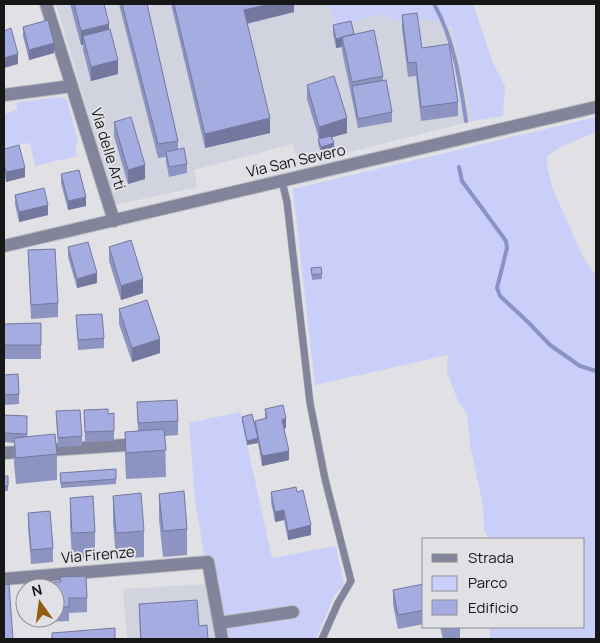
<svg xmlns="http://www.w3.org/2000/svg" width="600" height="643" viewBox="0 0 600 643" font-family="Manrope,sans-serif">
<style>
.built{fill:#d1d3df}
.green{fill:#c9cff8}
.lines{fill:none;stroke-linecap:round;stroke-linejoin:round}
.stream{stroke:#8b92c6;stroke-width:4}
.lane-casing{stroke:#bcbcc0;stroke-width:8}
.street-casing{stroke:#bcbcc0;stroke-width:14}
.lane{stroke:#81849b;stroke-width:7}
.street{stroke:#81849b;stroke-width:12}
.wall{fill:#8e94c2}
.shaded-wall{fill:#74789e}
.building{fill:#a5ace1;stroke:#74789e}
.labels{text-anchor:middle;stroke-width:4;stroke-linejoin:round;paint-order:stroke}
.street-label{font-size:15px;fill:#171718;stroke:#e0e0e5}
</style>
<rect width="100%" height="100%" fill="#e0e0e5"/>
<path class="built" d="M 56,4 L 329,4 L 336,26 L 383,14 L 394,21 L 429,20 L 452,27 L 473,121 L 299,165 L 293,144 L 194,170 L 197,187 L 115,205 Z
M 209,584 L 219,639 L 127,639 L 123,589 Z"/>
<path class="green" d="M 329,4 L 473,4 L 493,63 L 505,86 L 503,116 L 473,121 L 452,27 L 429,20 L 394,21 L 383,14 L 336,26 Z
M 62,97 L 67,100 L 78,141 L 75,148 L 77,156 L 35,166 L 30,143 L 4,147 L 4,114 L 17,110 L 17,102 Z
M 596,117 L 596,132 L 562,146 L 547,156 L 547,165 L 552,187 L 583,257 L 596,276 L 596,639 L 490,639 L 490,627 L 584,627 L 584,539 L 490,539 L 484,531 L 483,505 L 470,445 L 467,414 L 458,401 L 447,372 L 448,355 L 315,385 L 293,189 Z
M 240,412 L 272,558 L 336,546 L 344,585 L 334,596 L 316,639 L 219,639 L 195,501 L 189,423 Z"/>
<g class="lines">
<path class="stream" d="M 434,4 C 454,39 460,81 466,121
M 459,167 L 462,181 L 506,241 L 507,248 L 497,288 L 500,296 L 528,322 L 550,345 L 580,366 L 596,371"/>
<defs>
<path id="lane" d="M 282,181 L 287,202 L 310,403 L 325,479 L 351,581 L 338,603 L 322,639"/>
<path id="street" d="M 46,4 L 114,221
M 4,95 L 72,86
M 4,246 L 596,107
M 4,453 L 141,444
M 4,579 L 208,562 L 222,639
M 219,623 L 293,612"/>
</defs>
<use href="#lane" class="lane-casing"/>
<use href="#street" class="street-casing"/>
<use href="#lane" class="lane"/>
<use href="#street" class="street"/>
</g>
<path class="wall" d="M 70,4 L 104,4 L 118,74 L 91,81 L 83,50 L 83,45 L 81,45 Z
M 119,4 L 147,4 L 178,141 L 178,150 L 187,164 L 187,173 L 169,177 L 166,162 L 166,157 L 158,158 Z
M 171,4 L 294,4 L 294,12 L 247,24 L 270,133 L 205,148 Z
M 402,15 L 422,48 L 458,102 L 458,116 L 421,121 L 416,76 L 408,77 L 402,29 Z
M 333,25 L 354,34 L 383,76 L 383,80 L 392,112 L 392,122 L 358,128 L 342,51 L 342,47 L 336,48 L 333,34 Z
M 23,27 L 54,53 L 29,60 L 23,36 Z
M 307,85 L 347,133 L 332,137 L 334,148 L 321,152 L 318,144 L 319,139 L 307,99 Z
M 114,122 L 145,179 L 128,184 L 114,136 Z
M 4,149 L 25,177 L 6,182 L 4,173 Z
M 61,174 L 86,206 L 68,210 L 61,183 Z
M 15,195 L 48,215 L 19,222 L 15,204 Z
M 68,247 L 97,283 L 77,288 L 68,257 Z
M 109,247 L 143,293 L 121,300 L 109,261 Z
M 28,250 L 58,303 L 58,317 L 31,319 Z
M 311,268 L 322,274 L 322,279 L 312,280 Z
M 119,309 L 160,353 L 132,362 L 119,324 Z
M 76,315 L 104,338 L 104,348 L 78,350 Z
M 41,323 L 41,359 L 4,359 L 4,324 Z
M 4,375 L 19,394 L 19,404 L 4,405 Z
M 137,402 L 178,421 L 178,435 L 165,436 L 166,477 L 126,479 L 125,458 L 125,432 L 138,431 Z
M 265,409 L 286,428 L 284,429 L 289,460 L 262,466 L 258,443 L 247,445 L 242,422 L 242,417 L 255,426 L 255,421 L 265,418 Z
M 84,410 L 108,414 L 114,413 L 114,441 L 85,442 Z
M 56,411 L 82,436 L 82,446 L 58,447 Z
M 4,415 L 27,416 L 27,436 L 57,454 L 57,480 L 16,484 L 14,464 L 14,443 L 4,442 Z
M 116,469 L 116,484 L 61,488 L 60,473 Z
M 4,476 L 8,476 L 8,491 L 4,491 Z
M 271,492 L 297,492 L 311,535 L 288,540 L 284,520 L 275,522 L 271,502 Z
M 159,494 L 187,529 L 187,555 L 163,557 L 159,520 Z
M 113,496 L 144,531 L 144,557 L 116,559 L 113,522 Z
M 70,498 L 95,532 L 95,558 L 72,559 L 70,524 Z
M 28,513 L 53,548 L 53,562 L 31,564 L 28,527 Z
M 424,584 L 424,624 L 398,629 L 393,604 L 393,590 Z
M 55,588 L 87,598 L 87,612 L 69,613 L 69,621 L 41,622 L 41,618 L 55,618 Z
M 139,604 L 199,626 L 208,639 L 140,639 Z
M 440,627 L 460,627 L 460,639 L 443,639 Z"/>
<path class="shaded-wall" d="M 271,4 L 294,4 L 294,12 L 244,24 L 244,10 Z
M 109,24 L 109,39 L 83,36 L 83,45 L 81,45 L 81,31 Z
M 342,37 L 342,47 L 336,48 L 336,39 Z
M 54,43 L 54,53 L 29,60 L 29,50 Z
M 18,54 L 18,64 L 4,68 L 4,58 Z
M 118,60 L 118,74 L 91,81 L 91,67 Z
M 270,118 L 270,133 L 205,148 L 205,134 Z
M 347,118 L 347,133 L 319,141 L 319,127 Z
M 334,143 L 334,148 L 321,152 L 321,147 Z
M 145,165 L 145,179 L 128,184 L 128,170 Z
M 25,168 L 25,177 L 6,182 L 6,172 Z
M 86,197 L 86,206 L 68,210 L 68,201 Z
M 48,205 L 48,215 L 19,222 L 19,212 Z
M 97,273 L 97,283 L 77,288 L 77,279 Z
M 143,279 L 143,293 L 121,300 L 121,286 Z
M 160,339 L 160,353 L 132,362 L 132,348 Z
M 286,418 L 286,428 L 282,429 L 282,420 Z
M 258,438 L 258,443 L 247,445 L 247,441 Z
M 289,451 L 289,460 L 262,466 L 262,456 Z
M 284,510 L 284,520 L 275,522 L 275,512 Z
M 311,525 L 311,535 L 288,540 L 288,531 Z"/>
<path class="building" d="M 74,4 L 104,4 L 109,24 L 81,31 Z
M 122,4 L 147,4 L 178,141 L 158,144 Z
M 174,4 L 271,4 L 244,10 L 270,118 L 205,134 Z
M 417,13 L 422,48 L 449,44 L 458,102 L 421,107 L 416,62 L 408,63 L 402,15 Z
M 48,20 L 54,43 L 29,50 L 23,27 Z
M 351,21 L 354,34 L 336,39 L 333,25 Z
M 11,28 L 18,54 L 4,58 L 4,31 Z
M 110,29 L 118,60 L 91,67 L 83,36 Z
M 374,30 L 383,76 L 352,82 L 342,37 Z
M 334,76 L 347,118 L 319,127 L 307,85 Z
M 386,80 L 392,112 L 358,119 L 352,86 Z
M 131,117 L 145,165 L 128,170 L 114,122 Z
M 331,136 L 334,143 L 321,147 L 318,139 Z
M 19,145 L 25,168 L 6,172 L 4,163 L 4,149 Z
M 184,148 L 187,164 L 169,167 L 166,152 Z
M 79,170 L 86,197 L 68,201 L 61,174 Z
M 44,188 L 48,205 L 19,212 L 15,195 Z
M 131,240 L 143,279 L 121,286 L 109,247 Z
M 88,242 L 97,273 L 77,279 L 68,247 Z
M 55,249 L 58,303 L 31,305 L 28,250 Z
M 321,267 L 322,274 L 312,275 L 311,268 Z
M 147,300 L 160,339 L 132,348 L 119,309 Z
M 102,314 L 104,338 L 78,340 L 76,315 Z
M 41,323 L 41,345 L 4,345 L 4,324 Z
M 18,374 L 19,394 L 4,395 L 4,375 Z
M 177,400 L 178,421 L 138,423 L 137,402 Z
M 283,405 L 286,418 L 282,420 L 289,451 L 262,456 L 255,421 L 267,418 L 265,409 Z
M 108,409 L 108,414 L 114,413 L 114,431 L 85,432 L 84,410 Z
M 80,410 L 82,436 L 58,438 L 56,411 Z
M 252,414 L 258,438 L 247,441 L 242,417 Z
M 4,415 L 27,416 L 27,434 L 4,433 Z
M 164,429 L 166,450 L 126,453 L 125,432 Z
M 55,434 L 57,454 L 16,458 L 14,438 Z
M 116,469 L 116,479 L 61,483 L 60,473 Z
M 4,476 L 8,476 L 8,486 L 4,486 Z
M 296,487 L 297,492 L 303,490 L 311,525 L 288,531 L 284,510 L 275,512 L 271,492 Z
M 184,491 L 187,529 L 163,531 L 159,494 Z
M 141,493 L 144,531 L 116,533 L 113,496 Z
M 93,496 L 95,532 L 72,533 L 70,498 Z
M 50,511 L 53,548 L 31,550 L 28,513 Z
M 86,576 L 87,598 L 69,598 L 69,607 L 55,608 L 55,588 L 40,588 L 40,583 L 61,582 L 60,577 Z
M 9,584 L 13,639 L 4,639 L 4,585 Z
M 424,584 L 424,610 L 398,615 L 393,590 Z
M 197,600 L 199,626 L 207,625 L 208,639 L 141,639 L 139,604 Z
M 115,628 L 115,639 L 52,639 L 52,633 Z"/>
<g class="labels">
<g class="street-label">
<text transform="translate(108 149) rotate(73)" y="5">Via delle Arti</text>
<text transform="translate(296 161) rotate(-13)" y="5">Via San Severo</text>
<text transform="translate(98 555) rotate(-5)" y="5">Via Firenze</text>
</g>
</g>
<rect width="600" height="643" fill="none" stroke="#171718" stroke-width="10"/>
<rect x="422" y="538" width="162" height="90" fill="#e0e0e5" stroke="#909093"/>
<rect x="432" y="554" width="25" height="8" fill="#81849b" stroke="#909093"/>
<text x="468" y="563" font-size="15" fill="#171718">Strada</text>
<rect x="432" y="576" width="25" height="15" fill="#c9cff8" stroke="#909093"/>
<text x="468" y="588" font-size="15" fill="#171718">Parco</text>
<rect x="432" y="600" width="25" height="15" fill="#a5ace1" stroke="#909093"/>
<text x="468" y="613" font-size="15" fill="#171718">Edificio</text>
<g transform="translate(40 603) rotate(346)"><circle r="24" fill="#e0e0e5" stroke="#909093"/>
<path d="M0-4L9 19L0 12L-9 19Z" fill="#925c11"/>
<text y="-8" font-size="14" font-weight="bold" text-anchor="middle" fill="#171718">N</text>
</g>
</svg>
